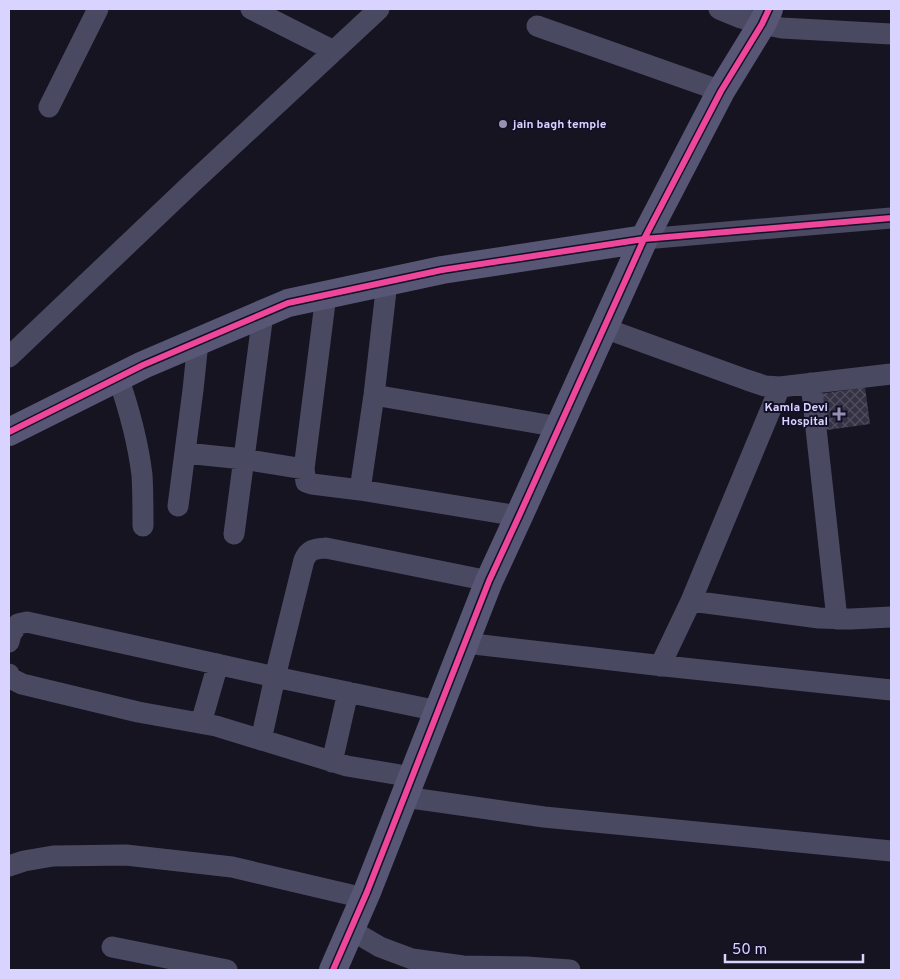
<svg xmlns="http://www.w3.org/2000/svg" width="900" height="979" viewBox="0 0 900 979" font-family="Overpass,sans-serif">
<style>
.building{fill:url(#building-cross-hatch)}
.lines{fill:none;stroke-linecap:round;stroke-linejoin:round}
.street{stroke:#4a4962;stroke-width:21}
.secondary{stroke:#575674;stroke-width:28}
.cycleway-casing{stroke:#130f26;stroke-width:9}
.cycleway{stroke:#ed469a;stroke-width:6}
.poi-dot{fill:#9591b1;stroke:#130f26;stroke-width:2}
.labels{text-anchor:middle;stroke-width:4;stroke-linejoin:round;paint-order:stroke}
.poi-label{font-size:12px;font-weight:bold;fill:#d9d4ff;stroke:#130f26;text-anchor:start}
</style>
<defs>
<pattern id="building-cross-hatch" width="8" height="8" patternUnits="userSpaceOnUse" patternTransform="scale(1.25)"><rect width="8" height="8" fill="#343243"/><path d="M0 0l8 8M0 8l8-8" fill="none" stroke="#514f5f"/></pattern>
</defs>
<rect width="100%" height="100%" fill="#161421"/>
<path class="building" d="M 865,387 L 870,424 L 820,431 L 814,395 Z"/>
<g class="lines">
<path class="street" d="M 251,9 L 334,51
M 719,9 L 741,18 L 762,24 L 782,28 L 891,34
M 537,26 L 721,91
M 49,107 L 98,9
M 644,239 L 891,218
M 326,295 L 304,469 L 306,482 L 312,484 L 360,490 L 519,516
M 604,328 L 747,380 L 765,386 L 780,387 L 891,374
M 9,357 L 191,184 L 379,9
M 118,377 C 129,409 138,442 142,475 C 143,492 143,509 143,526
M 811,383 L 837,619
M 374,395 L 559,427
M 185,453 L 243,459 L 304,469
M 360,490 L 374,395 L 387,282
M 178,506 L 193,390 L 198,342
M 234,534 L 263,314
M 691,601 L 819,618 L 851,619 L 891,617
M 9,642 L 11,634 L 18,624 L 27,622 L 275,677 L 438,711
M 465,643 L 655,665 L 891,690
M 660,666 L 691,601 L 780,387
M 9,674 L 10,678 L 22,684 L 138,712 L 216,726 L 347,766 L 412,777
M 201,723 L 218,664
M 261,740 L 275,677 L 304,560 C 309,549 314,549 326,548 L 489,581
M 332,762 L 348,692
M 404,797 L 544,817 L 891,851
M 9,866 L 24,861 L 53,856 L 126,855 L 232,867 L 364,898
M 351,930 L 380,947 L 412,959 L 463,966 L 526,967 L 570,970
M 112,947 L 227,970"/>
<path class="secondary" d="M 9,432 L 143,365 L 288,303 L 442,270 L 644,239
M 333,970 L 367,892 L 489,581 L 519,516 L 644,239 L 721,91 L 762,24 L 769,9"/>
<defs>
<path id="cycleway" d="M 9,432 L 143,365 L 288,303 L 442,270 L 644,239 L 891,218
M 333,970 L 367,892 L 489,581 L 519,516 L 644,239 L 721,91 L 762,24 L 769,9"/>
</defs>
<use href="#cycleway" class="cycleway-casing"/>
<use href="#cycleway" class="cycleway"/>
</g>
<g class="poi-dot">
<circle cx="503" cy="124" r="5"/>
<path d="M836.5 406.5h5v5h5v5h-5v5h-5v-5h-5v-5h5z"/>
</g>
<g class="labels">
<g class="poi-label">
<text x="513" y="128">jain bagh temple</text>
<text x="828" y="411" text-anchor="end">Kamla Devi<tspan x="828" dy="14">Hospital</tspan></text>
</g>
</g>
<rect width="900" height="979" fill="none" stroke="#d9d4ff" stroke-width="20"/>
<path d="M725 954v8h138v-8" fill="none" stroke="#d9d4ff" stroke-width="2.5"/>
<text x="732" y="954" font-size="15" fill="#d9d4ff" stroke="#130f26" stroke-width="4" paint-order="stroke">50 m</text>
</svg>
